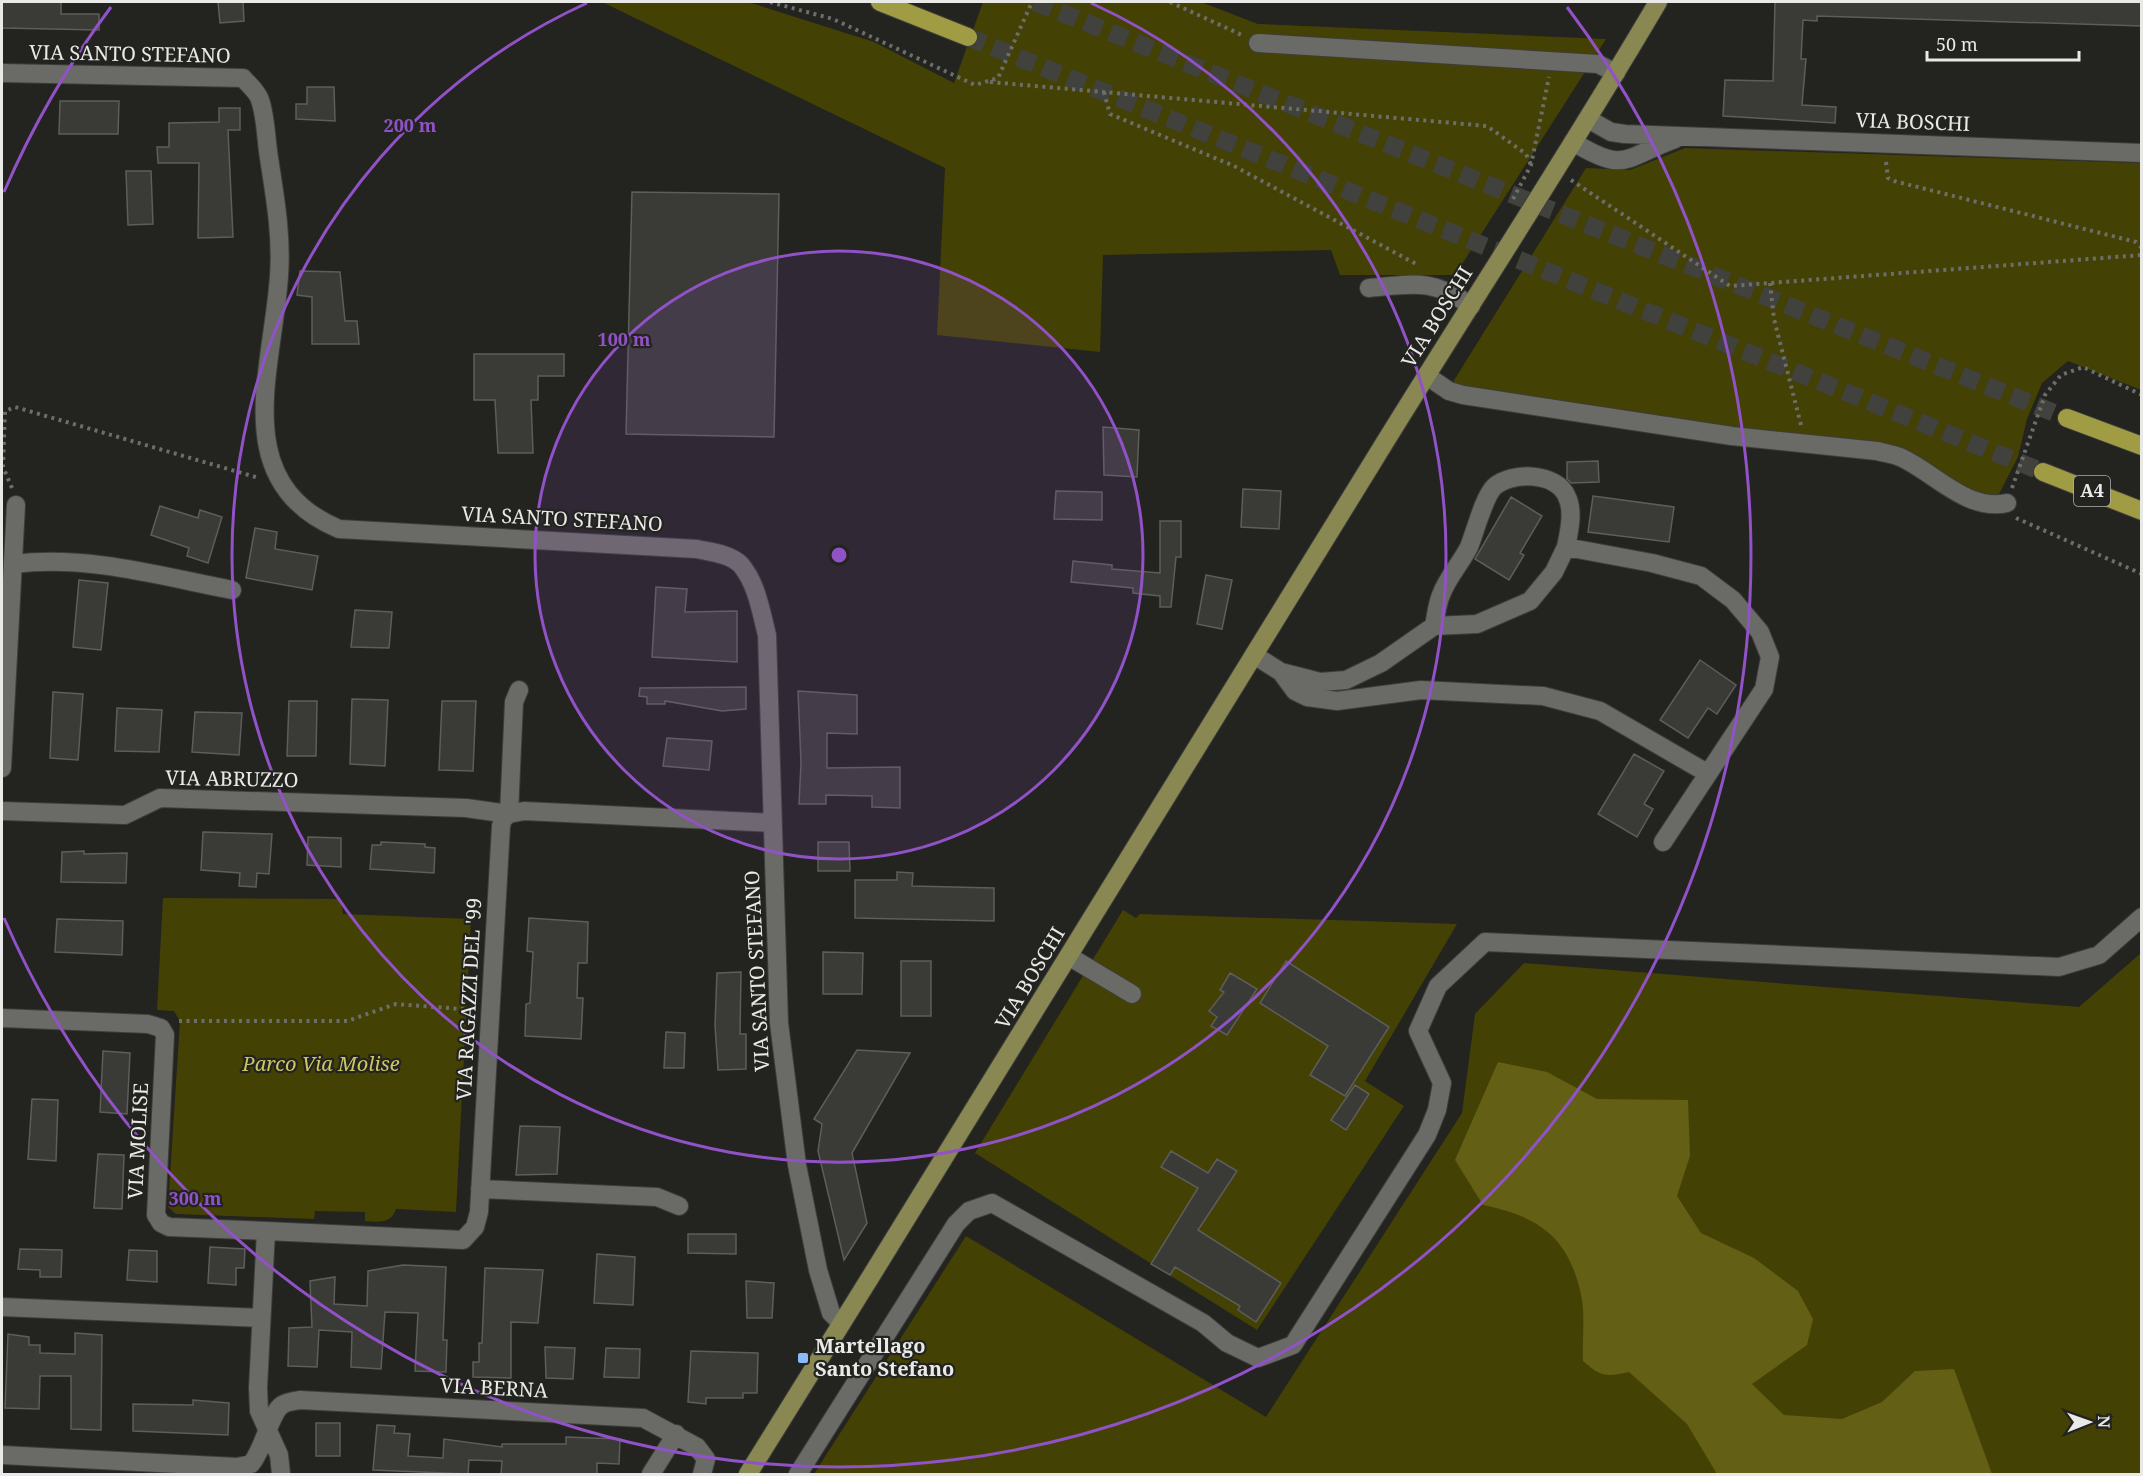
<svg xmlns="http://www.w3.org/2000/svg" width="2143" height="1476" viewBox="0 0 2143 1476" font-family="'Noto Serif',serif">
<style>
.green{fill:#444105}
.water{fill:#635f14}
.building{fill:#3a3a37;stroke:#5d5d5a;stroke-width:1.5}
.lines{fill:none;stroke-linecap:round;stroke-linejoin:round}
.highway-tunnel{stroke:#41413e;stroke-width:18;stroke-dasharray:18 9;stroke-linecap:butt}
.minor-casing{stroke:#3d3d3b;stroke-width:20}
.major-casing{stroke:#3d3d3b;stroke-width:20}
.highway-casing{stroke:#3d3d3b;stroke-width:20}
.path{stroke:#6d6d6a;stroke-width:4;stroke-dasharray:3 4.5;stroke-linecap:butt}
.minor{stroke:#6a6a67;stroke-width:18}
.major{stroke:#8a8852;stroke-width:18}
.highway{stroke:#a09c44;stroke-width:18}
.ring{fill:none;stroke:#9152c7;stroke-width:3}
.poi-dot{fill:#8abafc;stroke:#232320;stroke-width:2}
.labels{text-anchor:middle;stroke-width:4.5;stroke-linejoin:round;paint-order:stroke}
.shield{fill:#232320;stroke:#aeaeab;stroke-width:1.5}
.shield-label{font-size:18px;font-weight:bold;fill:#e9e9e7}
.street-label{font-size:20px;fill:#e9e9e7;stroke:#232320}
.park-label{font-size:20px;font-style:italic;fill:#ccc763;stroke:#232320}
.poi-label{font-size:20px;font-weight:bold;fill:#e9e9e7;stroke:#232320;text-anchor:start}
.centre{fill:#9152c7;stroke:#232320;stroke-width:3}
.ring-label{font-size:18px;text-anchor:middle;font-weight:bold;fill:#9152c7;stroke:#232320;stroke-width:4.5;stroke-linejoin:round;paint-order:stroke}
</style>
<rect width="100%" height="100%" fill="#232320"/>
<path class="green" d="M 602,2 L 748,2 L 874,42 L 954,83 L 983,2 L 1201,2 L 1258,24 L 1606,39 L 1455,275 L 1340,275 L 1331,250 L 1103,255 L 1100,352 L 937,335 L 945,168 Z
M 1685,148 L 2141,163 L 2141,390 L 2068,361 L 2042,383 L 2027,419 L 2018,457 L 1998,496 L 1976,500 L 1901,449 L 1465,390 L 1453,382 L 1586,168 L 1630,170 Z
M 163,898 L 341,899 L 343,914 L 471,919 L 456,1212 L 396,1209 C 391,1224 379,1222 365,1221 L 365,1212 L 315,1211 L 314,1219 L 176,1214 L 168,1207 L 180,1021 L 174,1011 L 157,1010 Z
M 1123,910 L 1136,918 L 1140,914 L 1457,924 L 1365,1081 L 1404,1106 L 1257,1330 L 975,1153 Z
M 2141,953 L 2141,1474 L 814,1474 L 966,1236 L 1266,1417 L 1462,1113 L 1475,1014 L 1524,963 L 2079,1007 Z"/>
<path class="water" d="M 1498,1062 L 1547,1072 L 1597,1099 L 1688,1100 L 1690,1156 L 1677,1196 L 1701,1233 L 1754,1258 L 1798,1291 L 1813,1319 L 1807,1345 L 1752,1384 L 1784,1415 L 1842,1419 L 1882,1402 L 1915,1371 L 1954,1369 L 1992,1474 L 1717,1474 L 1687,1424 L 1629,1372 C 1606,1377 1601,1377 1583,1361 C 1582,1342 1585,1319 1582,1300 C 1571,1240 1542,1217 1483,1205 L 1455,1160 Z"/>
<path class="building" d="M 2,2 L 61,2 L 61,14 L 99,14 L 99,30 L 2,28 Z
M 218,2 L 243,2 L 244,21 L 220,23 Z
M 1775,2 L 2142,2 L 2142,26 L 1817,16 L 1817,21 L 1803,20 L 1801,59 L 1806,59 L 1802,105 L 1836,107 L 1835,123 L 1723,116 L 1725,80 L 1773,81 Z
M 307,87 L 334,87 L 335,121 L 296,119 L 296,104 L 307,104 Z
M 60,101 L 119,101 L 118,134 L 59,134 Z
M 219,108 L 240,108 L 240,130 L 228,130 L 233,237 L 198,238 L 199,163 L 158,163 L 157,147 L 169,147 L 169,123 L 219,122 Z
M 126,171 L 151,171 L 153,224 L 128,225 Z
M 632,192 L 779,194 L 774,437 L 626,434 Z
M 300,271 L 340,272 L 345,321 L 357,321 L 359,344 L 312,344 L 312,297 L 297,295 Z
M 474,354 L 564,354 L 564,376 L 538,376 L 538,400 L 531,400 L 533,453 L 498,453 L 495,400 L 474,400 Z
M 1103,427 L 1139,430 L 1137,477 L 1104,475 Z
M 1598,461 L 1599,482 L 1571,483 L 1567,479 L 1567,462 Z
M 1243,489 L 1281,491 L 1279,529 L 1241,527 Z
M 1056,491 L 1102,492 L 1102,520 L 1054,519 Z
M 1593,496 L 1674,507 L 1669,542 L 1588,532 Z
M 1511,497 L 1542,516 L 1520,553 L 1524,555 L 1509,580 L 1475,559 Z
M 160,506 L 198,518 L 200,510 L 222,517 L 208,563 L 187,556 L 189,548 L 151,535 Z
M 1160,521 L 1181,521 L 1181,557 L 1176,557 L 1171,607 L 1160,607 L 1160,596 L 1133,593 L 1133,588 L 1071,582 L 1073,561 L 1112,565 L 1112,569 L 1160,573 Z
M 255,528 L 277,532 L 275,549 L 318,556 L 312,590 L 246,578 Z
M 1206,575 L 1232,580 L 1222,629 L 1197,624 Z
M 79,580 L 108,583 L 101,650 L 73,647 Z
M 656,587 L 687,589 L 685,612 L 737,611 L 737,662 L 652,657 Z
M 355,610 L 392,612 L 389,648 L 351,647 Z
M 1700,660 L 1736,685 L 1717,714 L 1708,708 L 1688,738 L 1660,720 Z
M 746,687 L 746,709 L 722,711 L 665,701 L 665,704 L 647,704 L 647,697 L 639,696 L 640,688 Z
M 798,691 L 857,695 L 857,734 L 827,733 L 827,768 L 900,767 L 900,808 L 872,807 L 872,796 L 826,795 L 826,804 L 799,804 L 801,763 Z
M 53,692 L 83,694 L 78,760 L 50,758 Z
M 352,699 L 388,700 L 385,766 L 350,764 Z
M 289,701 L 317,701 L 316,756 L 287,756 Z
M 442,701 L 476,701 L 473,771 L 439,770 Z
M 117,708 L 162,710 L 159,752 L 115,751 Z
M 195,712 L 242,713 L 239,755 L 192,752 Z
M 667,738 L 712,741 L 709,770 L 663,766 Z
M 1634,754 L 1664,771 L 1644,804 L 1653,809 L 1637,837 L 1598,814 Z
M 203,832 L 272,834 L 269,874 L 257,873 L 256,887 L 239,886 L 240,873 L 201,870 Z
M 308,837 L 341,838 L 341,867 L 307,865 Z
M 381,842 L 425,844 L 425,847 L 435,848 L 434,873 L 370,869 L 372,845 L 381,845 Z
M 818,842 L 849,842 L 850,871 L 818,871 Z
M 84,851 L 84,854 L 127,853 L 126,883 L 61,882 L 62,852 Z
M 897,872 L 913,873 L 912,886 L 994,888 L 994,921 L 855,918 L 855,880 L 897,880 Z
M 529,918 L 588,922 L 587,963 L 578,963 L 577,998 L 583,998 L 581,1039 L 525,1036 L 526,1004 L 530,1003 L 533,952 L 527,951 Z
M 57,919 L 123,921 L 122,955 L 55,952 Z
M 823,952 L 863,953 L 862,994 L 823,994 Z
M 901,961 L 931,961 L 931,1016 L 901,1016 Z
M 1286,961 L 1389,1027 L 1345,1096 L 1310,1075 L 1328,1046 L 1260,1003 Z
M 741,972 L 740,1034 L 746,1034 L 746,1069 L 718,1070 L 715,1025 L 717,973 Z
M 1230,973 L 1257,989 L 1227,1035 L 1211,1026 L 1217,1017 L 1209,1011 L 1224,992 L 1220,990 Z
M 666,1032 L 685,1033 L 684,1068 L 664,1068 Z
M 857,1050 L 910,1053 L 852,1153 L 867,1223 L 844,1260 L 818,1151 L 822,1124 L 814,1119 Z
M 103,1051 L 130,1053 L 127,1114 L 100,1112 Z
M 1355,1085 L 1369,1094 L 1346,1130 L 1331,1120 Z
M 32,1099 L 58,1100 L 56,1161 L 28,1159 Z
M 520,1126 L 560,1127 L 557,1174 L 516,1175 Z
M 1171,1151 L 1208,1173 L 1217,1159 L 1237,1171 L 1198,1230 L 1281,1283 L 1256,1322 L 1238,1310 L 1240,1306 L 1175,1267 L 1170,1275 L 1151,1264 L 1198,1188 L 1161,1167 Z
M 98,1154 L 124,1155 L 122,1209 L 94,1208 Z
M 688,1234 L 736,1234 L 736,1254 L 688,1253 Z
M 210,1247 L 245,1249 L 244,1268 L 236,1268 L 236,1285 L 208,1283 Z
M 20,1249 L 62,1250 L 61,1277 L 40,1277 L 40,1270 L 18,1269 Z
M 129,1250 L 157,1251 L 157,1282 L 127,1280 Z
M 597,1254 L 635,1257 L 633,1305 L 594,1303 Z
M 403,1265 L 446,1267 L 443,1340 L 447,1340 L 446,1372 L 415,1371 L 418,1313 L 385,1312 L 381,1369 L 351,1367 L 352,1332 L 319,1330 L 317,1367 L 288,1366 L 289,1328 L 312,1327 L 310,1281 L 335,1277 L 334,1304 L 367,1306 L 368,1271 Z
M 485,1268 L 543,1270 L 538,1323 L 511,1322 L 511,1378 L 473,1377 L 473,1362 L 479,1362 L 479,1343 L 482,1343 Z
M 746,1281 L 774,1283 L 772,1318 L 747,1318 Z
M 75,1333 L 102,1335 L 101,1430 L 71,1429 L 71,1376 L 40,1376 L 39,1409 L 5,1408 L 8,1334 L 29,1337 L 29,1345 L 40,1345 L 40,1353 L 75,1354 Z
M 545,1347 L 575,1348 L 573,1379 L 546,1378 Z
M 606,1348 L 640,1349 L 639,1378 L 604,1377 Z
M 691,1351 L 758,1353 L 757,1393 L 743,1393 L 743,1398 L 706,1398 L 706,1404 L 688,1402 Z
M 193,1400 L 229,1403 L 228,1435 L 133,1431 L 133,1404 L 193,1405 Z
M 316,1423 L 340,1423 L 340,1456 L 316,1456 Z
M 377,1425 L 395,1426 L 394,1433 L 410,1434 L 408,1456 L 443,1458 L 444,1439 L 502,1447 L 502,1444 L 566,1444 L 566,1437 L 620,1439 L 619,1464 L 597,1463 L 597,1474 L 501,1474 L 502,1461 L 469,1460 L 468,1474 L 373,1470 Z"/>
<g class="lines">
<path class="highway-tunnel" d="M 1035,2 L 2067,418
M 968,37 L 2043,472"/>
<defs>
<path id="minor" d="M 1258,43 L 1598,64 L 1616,73
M 2,73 L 243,78 C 248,84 258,92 260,100 C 266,117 266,140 269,158 C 275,197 282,236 279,276 C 273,369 227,482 339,529 L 697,549 C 710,552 731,554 741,565 C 757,584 761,612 767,635 L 779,1023 L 797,1165 L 818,1270 L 831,1313 L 841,1323
M 1588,119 L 1611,132 L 1625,134 L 2142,153
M 1573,142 C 1626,174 1623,158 1675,139
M 1369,288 C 1413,284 1433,278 1471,306
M 1427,376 L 1449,391 L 1463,395 L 1732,436 L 1877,451 C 1884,453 1893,454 1900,457 C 1934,472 1967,512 2007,503
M 14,564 C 88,555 160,576 232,590
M 1434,626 C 1436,616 1437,604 1441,595 C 1447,578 1461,563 1469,547 C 1475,532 1484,497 1494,487 C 1512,471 1557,472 1567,497 C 1574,511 1569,532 1566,547
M 1254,655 L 1281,672 L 1295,691 L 1307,697 L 1337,701 L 1421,690 L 1543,696 L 1600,711 L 1707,773
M 1281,672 L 1320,682 L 1346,680 L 1381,663 L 1434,626 L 1477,624 L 1530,601 L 1554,572 L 1566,547 L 1652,563 L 1701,576 L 1733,600 L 1760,632 L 1770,657 L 1764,689 L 1663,842
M 2,768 L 16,505
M 2,811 L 125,815 L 160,798 L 466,808 L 509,814 L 524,811 L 772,823
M 1070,957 L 1132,994
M 2,1018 L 148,1024 L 161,1028 L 165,1035 L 156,1215 L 161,1223 L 169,1227 L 266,1231 L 258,1388 L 259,1411 L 279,1455 L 281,1474
M 480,1189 L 657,1197 L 679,1206
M 266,1231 L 463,1240 L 475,1227 L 479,1212 L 501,826 L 503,819 L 509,814 L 514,702 L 519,690
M 2,1307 L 261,1318
M 2,1455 L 237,1467 L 251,1464 C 264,1449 270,1413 282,1405 C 286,1402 294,1401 300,1400 L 643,1418 L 697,1447 L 706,1459 L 702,1474
M 651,1474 L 676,1434
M 798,1474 L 956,1224 L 969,1211 L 992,1203 L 1203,1323 L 1227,1343 L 1258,1358 L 1293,1345 L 1427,1135 L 1437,1110 L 1442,1083 L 1418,1031 L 1438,986 L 1485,942 L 2059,967 L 2099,955 L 2142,917"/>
<path id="major" d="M 748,1474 C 958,1137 1166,799 1374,460 C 1468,307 1567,157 1658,2"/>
<path id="highway" d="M 880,2 L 968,37
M 2067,418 L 2142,446
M 2043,472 L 2142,511"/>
</defs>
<use href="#minor" class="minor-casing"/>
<use href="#major" class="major-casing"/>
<use href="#highway" class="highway-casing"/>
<path class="path" d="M 770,2 L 833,19 L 975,85 L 998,78 L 1032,2
M 1170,2 L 1244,36
M 990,82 L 1487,126 L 1526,154 L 1531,165
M 1104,92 L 1110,114 L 1234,166 L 1418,265
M 1886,162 L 1888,178 L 1894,181 L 2136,242 L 2142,248
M 1571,180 L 1730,286 L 2142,255
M 1513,199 L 1531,165 L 1549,77
M 1770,283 L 1774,319 L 1801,425
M 12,488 L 3,467 L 5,411 L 15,407 L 259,478
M 2012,488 L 2045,395 L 2061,375 L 2083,367 L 2142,395
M 2016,518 L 2142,574
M 179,1021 L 347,1021 L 396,1004 L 474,1010"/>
<use href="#minor" class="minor"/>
<use href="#major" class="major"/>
<use href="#highway" class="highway"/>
</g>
<circle cx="839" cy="555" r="304" fill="#9152c7" fill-opacity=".12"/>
<g class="ring">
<circle cx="839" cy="555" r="304"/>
<path d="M1091 3A607 607 0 1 1 587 3"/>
<path d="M4 192A911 911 0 0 1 111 7M1567 7A911 911 0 1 1 4 918"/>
</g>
<rect class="poi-dot" x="797" y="1352" width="12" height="12" rx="3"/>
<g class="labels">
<rect class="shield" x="2074" y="476" width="36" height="30" rx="4.5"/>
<g class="shield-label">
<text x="2092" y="497">A4</text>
</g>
<g class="street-label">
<text transform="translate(130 54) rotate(1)" y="7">VIA SANTO STEFANO</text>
<text transform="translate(1913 122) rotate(2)" y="7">VIA BOSCHI</text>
<text transform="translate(1437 317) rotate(-58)" y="7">VIA BOSCHI</text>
<text transform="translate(562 519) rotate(3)" y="7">VIA SANTO STEFANO</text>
<text transform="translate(232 779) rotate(1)" y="7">VIA ABRUZZO</text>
<text transform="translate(757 971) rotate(-93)" y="7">VIA SANTO STEFANO</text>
<text transform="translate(1030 978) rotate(-59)" y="7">VIA BOSCHI</text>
<text transform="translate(469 999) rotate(-87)" y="7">VIA RAGAZZI DEL '99</text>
<text transform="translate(138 1141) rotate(-87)" y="7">VIA MOLISE</text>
<text transform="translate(494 1388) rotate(3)" y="7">VIA BERNA</text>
</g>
<g class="park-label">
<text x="321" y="1071">Parco Via Molise</text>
</g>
<g class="poi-label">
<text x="815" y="1353">Martellago<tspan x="815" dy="23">Santo Stefano</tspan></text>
</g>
</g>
<circle cx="839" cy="555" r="9" class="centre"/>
<g class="ring-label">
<text x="410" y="132">200 m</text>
<text x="624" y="346">100 m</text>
<text x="195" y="1205">300 m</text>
</g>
<rect width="2143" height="1476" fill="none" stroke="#e9e9e7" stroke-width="6"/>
<g transform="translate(2089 1422) rotate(89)" stroke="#232320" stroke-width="4.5" paint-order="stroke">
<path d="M0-4.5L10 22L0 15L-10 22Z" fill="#e9e9e7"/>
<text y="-9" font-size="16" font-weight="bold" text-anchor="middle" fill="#e9e9e7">N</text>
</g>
<path d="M1927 51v9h152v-9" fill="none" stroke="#e9e9e7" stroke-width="3"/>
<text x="1936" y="51" font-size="18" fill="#e9e9e7" stroke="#232320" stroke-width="4.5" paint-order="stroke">50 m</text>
</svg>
